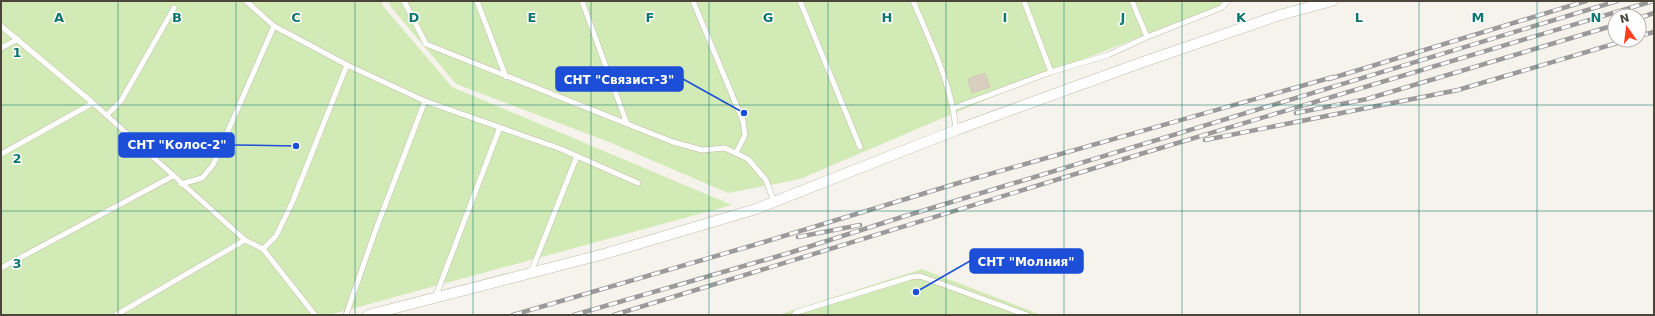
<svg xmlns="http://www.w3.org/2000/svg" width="1655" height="316" viewBox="0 0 1655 316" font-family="'DejaVu Sans',sans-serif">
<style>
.green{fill:#d2eab5}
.building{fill:#d8cfc1;stroke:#d3c7b4}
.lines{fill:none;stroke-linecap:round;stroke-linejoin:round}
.lane-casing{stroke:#c2bbae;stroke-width:6}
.street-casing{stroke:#c2bbae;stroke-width:11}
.lane{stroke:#fff;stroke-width:5}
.street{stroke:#fff;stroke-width:10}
.rail-casing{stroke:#9a9a9a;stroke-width:4.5}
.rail{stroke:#fff;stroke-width:3;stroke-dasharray:9;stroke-linecap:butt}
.grid{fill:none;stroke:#0f766e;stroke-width:1;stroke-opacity:0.55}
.grid-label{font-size:13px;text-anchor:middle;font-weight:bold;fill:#0f766e;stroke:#fff;stroke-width:3;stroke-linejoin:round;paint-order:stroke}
.leader{fill:none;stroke:#1d4ed8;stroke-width:1.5}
.callout-dot{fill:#1d4ed8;stroke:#fff;stroke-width:1.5}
.callout{fill:#1d4ed8;stroke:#1d4ed8;stroke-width:1.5}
.callout-label{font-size:12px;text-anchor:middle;font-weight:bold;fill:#fff}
</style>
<rect width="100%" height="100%" fill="#f6f3ec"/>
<path class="green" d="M 1,1 L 381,1 L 383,6 L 452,87 L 732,205 L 329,315 L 1,315 Z
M 388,1 L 1232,1 L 1051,72 L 800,179 L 728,193 L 609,142 L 456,84 L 391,7 Z
M 922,269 L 1041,315 L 778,315 Z"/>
<path class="building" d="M 985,73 L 990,87 L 972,93 L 968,79 Z"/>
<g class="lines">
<defs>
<path id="lane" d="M 246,1 L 274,26 L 347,65 L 425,101 L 561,149 L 638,183
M 404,1 L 426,44 L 673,142 L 702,150 L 725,148 L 748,159 L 766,180 L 774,202
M 477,1 L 506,77
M 582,1 L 627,124
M 693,1 L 743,121 L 745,135 L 736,153
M 800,1 L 860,147
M 913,1 C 931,43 952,85 956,130
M 1024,1 L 1051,72
M 1132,1 L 1147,37
M 1,26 L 93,103 L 245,240 L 263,249 L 315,315
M 1,48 L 18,39
M 954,108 L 1051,72 L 1108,55 L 1147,37 L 1221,8 L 1228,1
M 107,115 L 121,101 L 174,8
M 1,154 L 93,103
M 181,184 L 202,178 L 213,165 L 274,26
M 263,249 L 276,236 L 292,203 L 347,65
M 1,268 L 173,176
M 531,272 L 577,156
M 435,298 L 500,127
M 116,315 L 245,240
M 346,315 L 376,229 L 425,101
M 794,315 L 797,312 L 911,277 L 920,276 L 1027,315"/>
<path id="street" d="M 368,315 L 604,254 L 756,209 L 956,130 L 1143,62 L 1280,15 L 1332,1"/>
</defs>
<use href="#lane" class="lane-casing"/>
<use href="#street" class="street-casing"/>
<use href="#lane" class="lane"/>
<use href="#street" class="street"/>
<defs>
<path id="rail" d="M 1639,18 L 1654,13
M 1639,36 L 1654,32
M 1329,79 L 1586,1
M 1296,113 L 1367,99 L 1615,25
M 1205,140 L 1458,90 L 1627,40
M 798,237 L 860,225
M 513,315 L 754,245 L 965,181 L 1333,77
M 574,315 L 789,253 L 902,217 L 1617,1
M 614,315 L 1144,153 L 1653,1"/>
</defs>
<use href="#rail" class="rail-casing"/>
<use href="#rail" class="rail"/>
</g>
<path class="grid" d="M 118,1 L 118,315M 236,1 L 236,315M 355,1 L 355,315M 473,1 L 473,315M 591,1 L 591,315M 709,1 L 709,315M 828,1 L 828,315M 946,1 L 946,315M 1064,1 L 1064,315M 1182,1 L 1182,315M 1300,1 L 1300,315M 1419,1 L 1419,315M 1537,1 L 1537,315M 1,105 L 1654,105M 1,211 L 1654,211"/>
<g class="grid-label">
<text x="59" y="22">A</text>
<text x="177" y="22">B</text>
<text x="296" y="22">C</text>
<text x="414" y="22">D</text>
<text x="532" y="22">E</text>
<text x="650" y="22">F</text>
<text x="768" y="22">G</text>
<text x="887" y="22">H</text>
<text x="1005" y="22">I</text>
<text x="1123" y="22">J</text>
<text x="1241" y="22">K</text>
<text x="1359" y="22">L</text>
<text x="1478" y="22">M</text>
<text x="1596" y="22">N</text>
<text x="17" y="57">1</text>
<text x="17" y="163">2</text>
<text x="17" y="268">3</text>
</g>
<path class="leader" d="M744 113L683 79M296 146L234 145M916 292L970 261"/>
<g class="callout-dot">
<circle cx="744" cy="113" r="4"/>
<circle cx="296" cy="146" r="4"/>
<circle cx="916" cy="292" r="4"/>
</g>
<g class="callout">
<rect x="556" y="67" width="127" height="24" rx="4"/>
<rect x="119" y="133" width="115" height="24" rx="4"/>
<rect x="970" y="249" width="113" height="24" rx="4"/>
</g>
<g class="callout-label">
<text x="619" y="84">СНТ "Связист-3"</text>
<text x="177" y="149">СНТ "Колос-2"</text>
<text x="1026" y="266">СНТ "Молния"</text>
</g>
<rect width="1655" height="316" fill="none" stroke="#4b4439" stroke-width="4"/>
<g transform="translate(1627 28) rotate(346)"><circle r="19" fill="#ffffff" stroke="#b7b4b0"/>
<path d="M0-3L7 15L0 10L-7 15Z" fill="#fc3f1d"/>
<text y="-6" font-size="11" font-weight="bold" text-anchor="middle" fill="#4b4439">N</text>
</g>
</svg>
